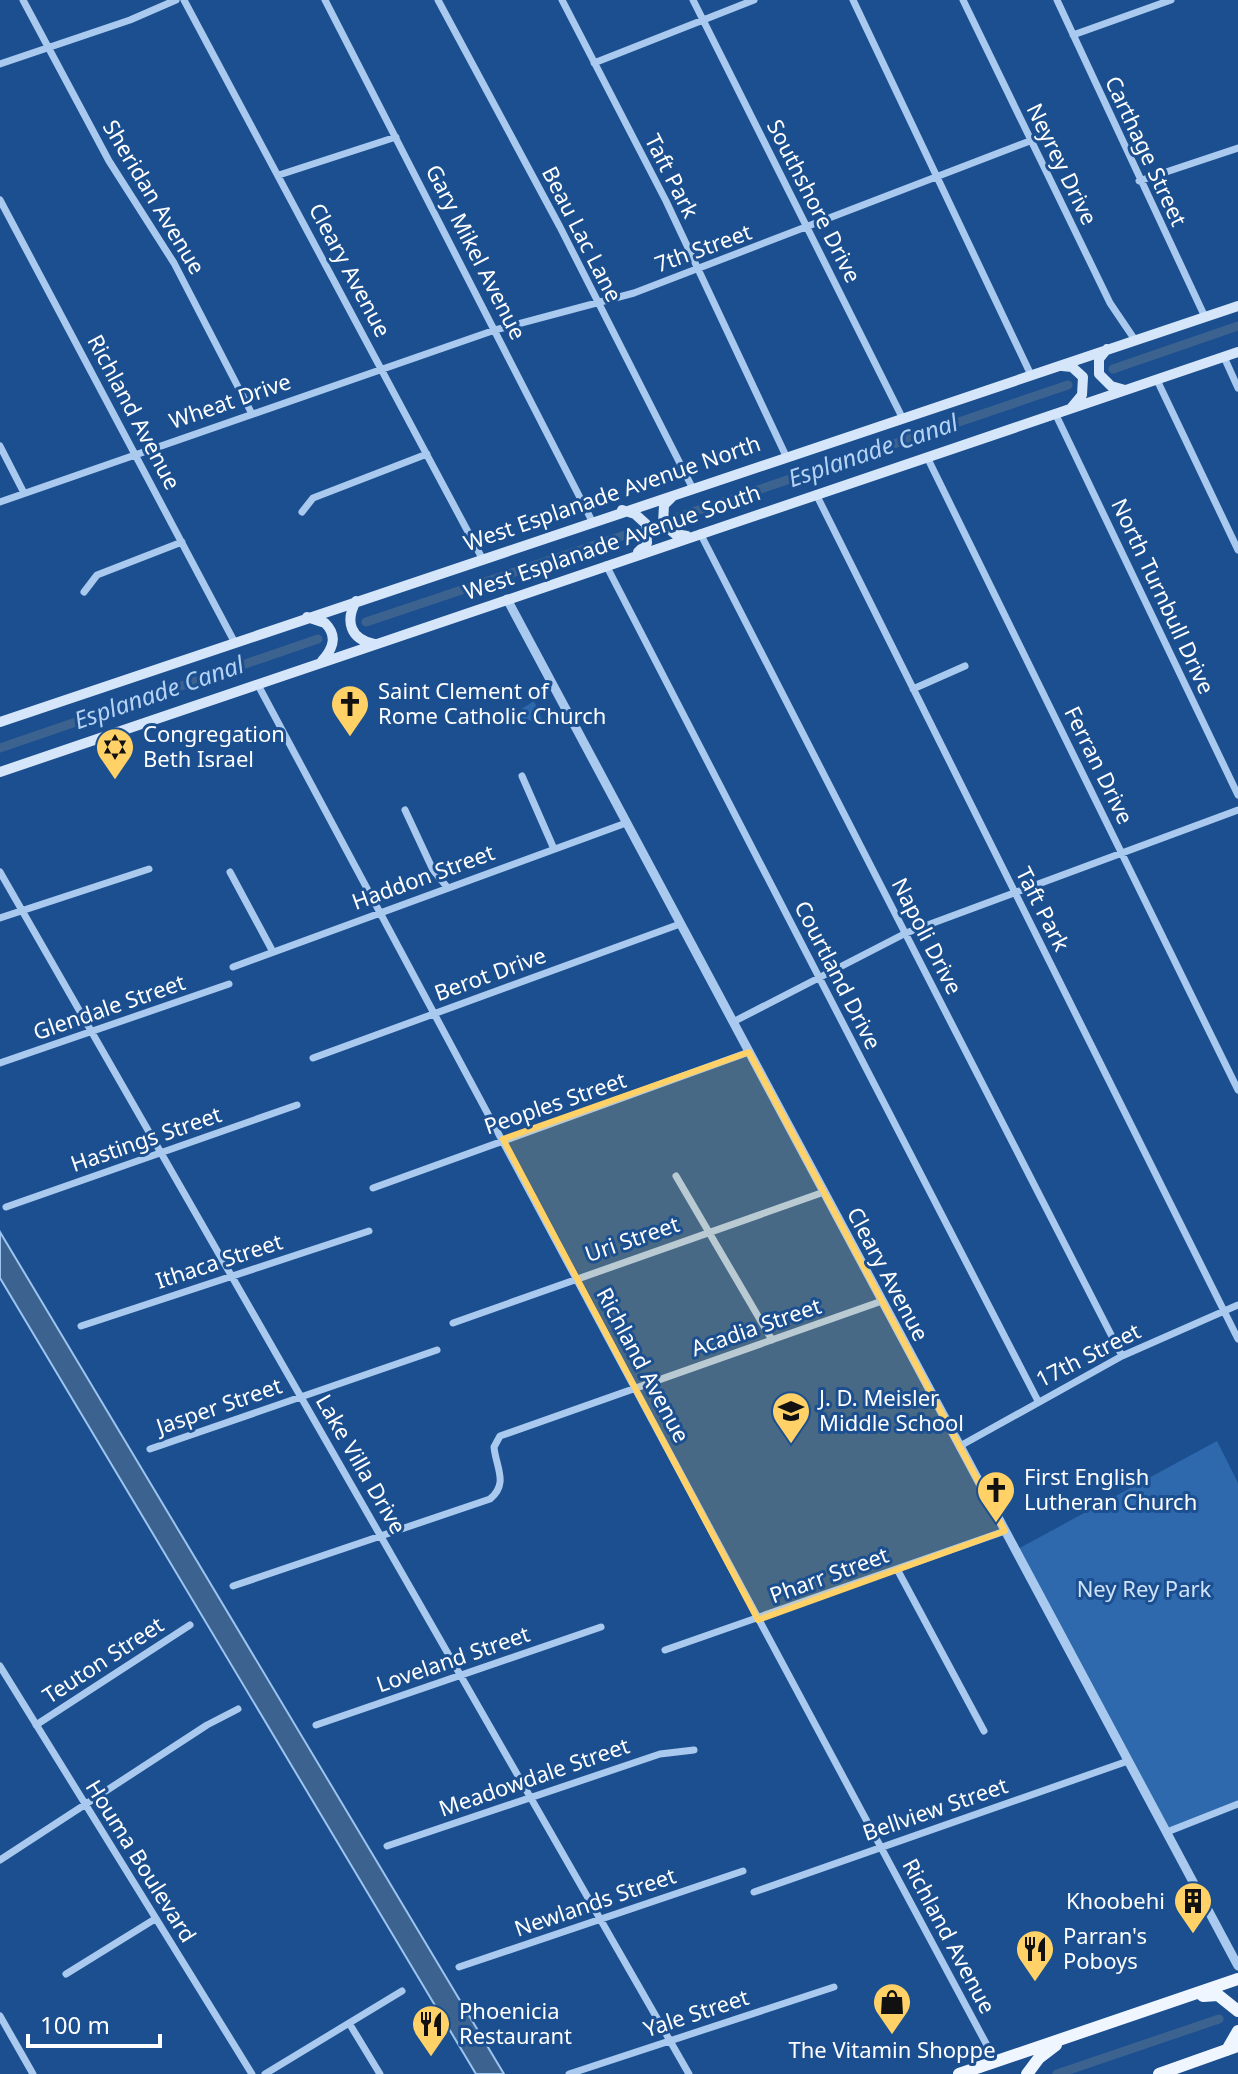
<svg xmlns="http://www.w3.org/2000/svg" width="1238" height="2074" viewBox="0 0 1238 2074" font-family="'Noto Sans',sans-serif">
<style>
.green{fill:#2e69ad}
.water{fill:#3c6290;stroke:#9cc4f0;stroke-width:2}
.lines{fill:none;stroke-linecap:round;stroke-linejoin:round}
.canal{stroke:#3c6290;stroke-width:9}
.minor{stroke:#a9c9ee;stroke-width:7}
.tertiary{stroke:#a9c9ee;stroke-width:9}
.secondary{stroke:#d6e6fa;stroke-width:10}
.primary{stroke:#f0f6ff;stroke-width:12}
.marked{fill:#ffd166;fill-opacity:0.2;stroke:#ffd166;stroke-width:6;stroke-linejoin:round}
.labels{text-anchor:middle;stroke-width:6;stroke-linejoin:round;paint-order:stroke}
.street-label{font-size:22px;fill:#fff;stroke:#1b4f8f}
.poi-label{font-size:22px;fill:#fff;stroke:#1b4f8f;text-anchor:start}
.park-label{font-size:22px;fill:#cfe3fa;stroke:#1b4f8f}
.water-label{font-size:24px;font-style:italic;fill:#b5d3f5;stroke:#1b4f8f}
</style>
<rect width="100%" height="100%" fill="#1b4f8f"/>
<path class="green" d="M 534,701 L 542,720 L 536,722 L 522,718 L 520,710 Z
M 1217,1441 L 1238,1483 L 1238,1802 L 1167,1832 L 1016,1550 Z"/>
<path class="water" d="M 0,1232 L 504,2074 L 476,2074 L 0,1278 Z"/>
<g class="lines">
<path class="canal" d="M 1113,369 L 1238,326
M 678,517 L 1068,385
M 366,622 L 631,533
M 0,748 L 318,639
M 1057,2074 L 1219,2019"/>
<path class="minor" d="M 23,0 L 109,161 L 174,263 L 251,412
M 184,0 L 482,558
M 325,0 L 592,521
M 438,0 L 560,227 L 692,487
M 562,0 L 666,201 L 786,456
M 693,0 L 902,417
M 853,0 L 1031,375
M 963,0 L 1110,303 L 1135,340
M 1057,0 L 1205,317
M 1073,35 L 1171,0
M 594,63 L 754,0
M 0,64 L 130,20 L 176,0
M 279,175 L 396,137
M 1139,181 L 1238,148
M 0,200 L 235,643
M 1224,357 L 1238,388
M 1157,380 L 1238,550
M 1055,413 L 1238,795
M 0,446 L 24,493
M 927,457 L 1238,1090
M 816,494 L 1238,1339
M 0,502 L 495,330 L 634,293 L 1030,141
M 302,512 L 313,498 L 427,454
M 700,533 L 1122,1356
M 606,565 L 1038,1401
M 84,592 L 97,575 L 182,542
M 258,685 L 996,2062
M 913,689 L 965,666
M 522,776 L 554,849
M 405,810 L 433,870 L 447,887
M 0,872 L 689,2074
M 230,872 L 273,952
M 0,918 L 149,869
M 233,967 L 626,823
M 733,1022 L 906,933 L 1238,810
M 313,1058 L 680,924
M 0,1063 L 229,984
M 676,1176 L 772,1340
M 373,1188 L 749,1052
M 6,1207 L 297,1105
M 453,1323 L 824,1192
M 81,1326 L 369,1231
M 960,1446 L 1122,1356 L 1238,1305
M 150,1449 L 437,1350
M 897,1569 L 984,1731
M 233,1586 L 490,1499 C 509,1483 496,1468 494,1447 L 500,1436 L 882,1301
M 665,1650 L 1005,1531
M 0,1666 L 252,2074
M 36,1725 L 190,1625
M 316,1725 L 601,1627
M 1167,1832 L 1238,1804
M 387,1846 L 660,1754 L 694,1750
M 0,1860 L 207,1725 L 238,1709
M 754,1892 L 1128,1761
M 459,1967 L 743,1871
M 66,1974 L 155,1919
M 0,2016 L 33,2074
M 349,2023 L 380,2074
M 265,2074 L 402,1991
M 569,2074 L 834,1987"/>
<path class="tertiary" d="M 507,599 L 1238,1966"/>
<path class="secondary" d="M 1107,349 L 1099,359 L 1099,374 L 1111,386 L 1125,390
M 1062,366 L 1072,367 L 1083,377 L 1082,395 L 1072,407
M 673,496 L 664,505 L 663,524 L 675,534 L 687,536
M 622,510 L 635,514 L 646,524 L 647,543 L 638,552
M 356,601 C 345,621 350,639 374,644
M 307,617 L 325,623 C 338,636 333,649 322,661
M 0,722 L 1238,306
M 0,772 L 1238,352"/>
<path class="primary" d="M 1203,1996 L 1218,1995 L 1238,2011
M 1227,2050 L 1238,2031
M 959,2074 L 1238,1979
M 1027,2074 L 1039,2058 L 1056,2045
M 1159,2074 L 1238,2046"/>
</g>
<path class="marked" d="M 749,1052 L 1005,1531 L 758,1620 L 503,1139 Z"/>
<defs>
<symbol id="church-pin" viewBox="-11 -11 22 30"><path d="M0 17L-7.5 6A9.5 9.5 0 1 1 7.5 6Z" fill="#ffd166" stroke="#1b4f8f"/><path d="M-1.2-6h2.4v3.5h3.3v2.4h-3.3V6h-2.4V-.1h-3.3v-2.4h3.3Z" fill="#111"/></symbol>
<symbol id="synagogue-pin" viewBox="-11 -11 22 30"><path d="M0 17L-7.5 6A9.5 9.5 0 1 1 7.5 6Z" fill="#ffd166" stroke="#1b4f8f"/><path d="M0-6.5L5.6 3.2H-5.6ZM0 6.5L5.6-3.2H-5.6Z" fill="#111"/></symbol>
<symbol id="school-pin" viewBox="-11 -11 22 30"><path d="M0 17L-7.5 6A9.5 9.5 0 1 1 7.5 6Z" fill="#ffd166" stroke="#1b4f8f"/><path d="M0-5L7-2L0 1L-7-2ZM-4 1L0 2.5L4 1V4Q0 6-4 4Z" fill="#111"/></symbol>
<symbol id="building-pin" viewBox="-11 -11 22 30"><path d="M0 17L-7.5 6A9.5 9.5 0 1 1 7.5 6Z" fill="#ffd166" stroke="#1b4f8f"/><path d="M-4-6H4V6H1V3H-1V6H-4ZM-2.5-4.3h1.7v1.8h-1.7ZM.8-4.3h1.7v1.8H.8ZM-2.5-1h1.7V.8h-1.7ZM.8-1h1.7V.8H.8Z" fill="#111"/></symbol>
<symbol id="restaurant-pin" viewBox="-11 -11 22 30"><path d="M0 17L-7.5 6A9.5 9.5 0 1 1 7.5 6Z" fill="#ffd166" stroke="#1b4f8f"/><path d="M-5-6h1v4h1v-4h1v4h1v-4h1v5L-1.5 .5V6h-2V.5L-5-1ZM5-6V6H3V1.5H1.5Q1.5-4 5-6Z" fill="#111"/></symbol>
<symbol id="shop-pin" viewBox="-11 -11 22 30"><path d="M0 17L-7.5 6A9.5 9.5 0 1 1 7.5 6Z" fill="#ffd166" stroke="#1b4f8f"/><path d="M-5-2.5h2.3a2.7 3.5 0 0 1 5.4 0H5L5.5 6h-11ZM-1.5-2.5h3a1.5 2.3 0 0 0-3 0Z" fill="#111"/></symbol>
</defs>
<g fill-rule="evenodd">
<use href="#church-pin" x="328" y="682" width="44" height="60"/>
<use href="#synagogue-pin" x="93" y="725" width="44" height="60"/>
<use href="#school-pin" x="769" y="1389" width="44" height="60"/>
<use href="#church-pin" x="974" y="1468" width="44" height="60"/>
<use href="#building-pin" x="1171" y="1879" width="44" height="60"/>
<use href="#restaurant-pin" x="1013" y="1927" width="44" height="60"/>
<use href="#shop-pin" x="870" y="1980" width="44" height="60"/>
<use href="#restaurant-pin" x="409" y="2002" width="44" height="60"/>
</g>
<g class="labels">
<g class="street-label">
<text transform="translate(1146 151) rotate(65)" y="8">Carthage Street</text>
<text transform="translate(1062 164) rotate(64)" y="8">Neyrey Drive</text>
<text transform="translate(672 176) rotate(63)" y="8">Taft Park</text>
<text transform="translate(154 197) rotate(59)" y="8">Sheridan Avenue</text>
<text transform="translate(814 201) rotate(63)" y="8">Southshore Drive</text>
<text transform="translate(582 234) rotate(63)" y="8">Beau Lac Lane</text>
<text transform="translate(703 248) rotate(-20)" y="8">7th Street</text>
<text transform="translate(476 252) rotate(63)" y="8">Gary Mikel Avenue</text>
<text transform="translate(350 270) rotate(62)" y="8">Cleary Avenue</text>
<text transform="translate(230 401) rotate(-19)" y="8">Wheat Drive</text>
<text transform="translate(134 412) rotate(62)" y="8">Richland Avenue</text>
<text transform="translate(612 493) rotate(-19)" y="8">West Esplanade Avenue North</text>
<text transform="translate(612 542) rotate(-19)" y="8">West Esplanade Avenue South</text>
<text transform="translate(1163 596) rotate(65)" y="8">North Turnbull Drive</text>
<text transform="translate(1099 765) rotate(64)" y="8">Ferran Drive</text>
<text transform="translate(423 877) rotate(-20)" y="8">Haddon Street</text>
<text transform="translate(1043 909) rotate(63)" y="8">Taft Park</text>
<text transform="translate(927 936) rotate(63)" y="8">Napoli Drive</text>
<text transform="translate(490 974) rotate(-20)" y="8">Berot Drive</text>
<text transform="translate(838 975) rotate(63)" y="8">Courtland Drive</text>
<text transform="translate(109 1007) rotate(-19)" y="8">Glendale Street</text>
<text transform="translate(555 1103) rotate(-19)" y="8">Peoples Street</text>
<text transform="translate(146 1139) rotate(-19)" y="8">Hastings Street</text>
<text transform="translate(632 1239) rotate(-19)" y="8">Uri Street</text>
<text transform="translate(219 1261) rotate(-18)" y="8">Ithaca Street</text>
<text transform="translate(888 1274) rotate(62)" y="8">Cleary Avenue</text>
<text transform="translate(756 1327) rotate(-19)" y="8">Acadia Street</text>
<text transform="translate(1088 1355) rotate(-27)" y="8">17th Street</text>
<text transform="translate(643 1365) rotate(62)" y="8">Richland Avenue</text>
<text transform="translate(219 1406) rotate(-19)" y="8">Jasper Street</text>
<text transform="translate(361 1464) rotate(60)" y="8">Lake Villa Drive</text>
<text transform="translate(829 1575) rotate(-20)" y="8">Pharr Street</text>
<text transform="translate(453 1659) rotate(-19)" y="8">Loveland Street</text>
<text transform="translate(103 1660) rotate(-33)" y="8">Teuton Street</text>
<text transform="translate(534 1777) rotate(-19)" y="8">Meadowdale Street</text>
<text transform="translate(935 1809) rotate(-19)" y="8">Bellview Street</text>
<text transform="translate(141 1861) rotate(58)" y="8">Houma Boulevard</text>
<text transform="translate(595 1902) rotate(-19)" y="8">Newlands Street</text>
<text transform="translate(949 1936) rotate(62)" y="8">Richland Avenue</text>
<text transform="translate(696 2013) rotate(-18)" y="8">Yale Street</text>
</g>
<g class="poi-label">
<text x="378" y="699">Saint Clement of<tspan x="378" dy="25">Rome Catholic Church</tspan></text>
<text x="143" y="742">Congregation<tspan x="143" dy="25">Beth Israel</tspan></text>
<text x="819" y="1406">J. D. Meisler<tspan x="819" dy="25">Middle School</tspan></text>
<text x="1024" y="1485">First English<tspan x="1024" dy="25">Lutheran Church</tspan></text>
<text x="1165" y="1909" text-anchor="end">Khoobehi</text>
<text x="1063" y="1944">Parran's<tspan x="1063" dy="25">Poboys</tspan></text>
<text x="459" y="2019">Phoenicia<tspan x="459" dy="25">Restaurant</tspan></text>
<text x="892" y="2058" text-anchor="middle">The Vitamin Shoppe</text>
</g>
<g class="park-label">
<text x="1144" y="1597">Ney Rey Park</text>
</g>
<g class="water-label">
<text transform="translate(873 451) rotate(-19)" y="8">Esplanade Canal</text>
<text transform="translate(159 693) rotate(-19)" y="8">Esplanade Canal</text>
</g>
</g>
<path d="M28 2034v12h132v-12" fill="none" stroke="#ffffff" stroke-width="4"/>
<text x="40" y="2034" font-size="24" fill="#ffffff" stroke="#1b4f8f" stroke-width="6" paint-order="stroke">100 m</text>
</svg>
